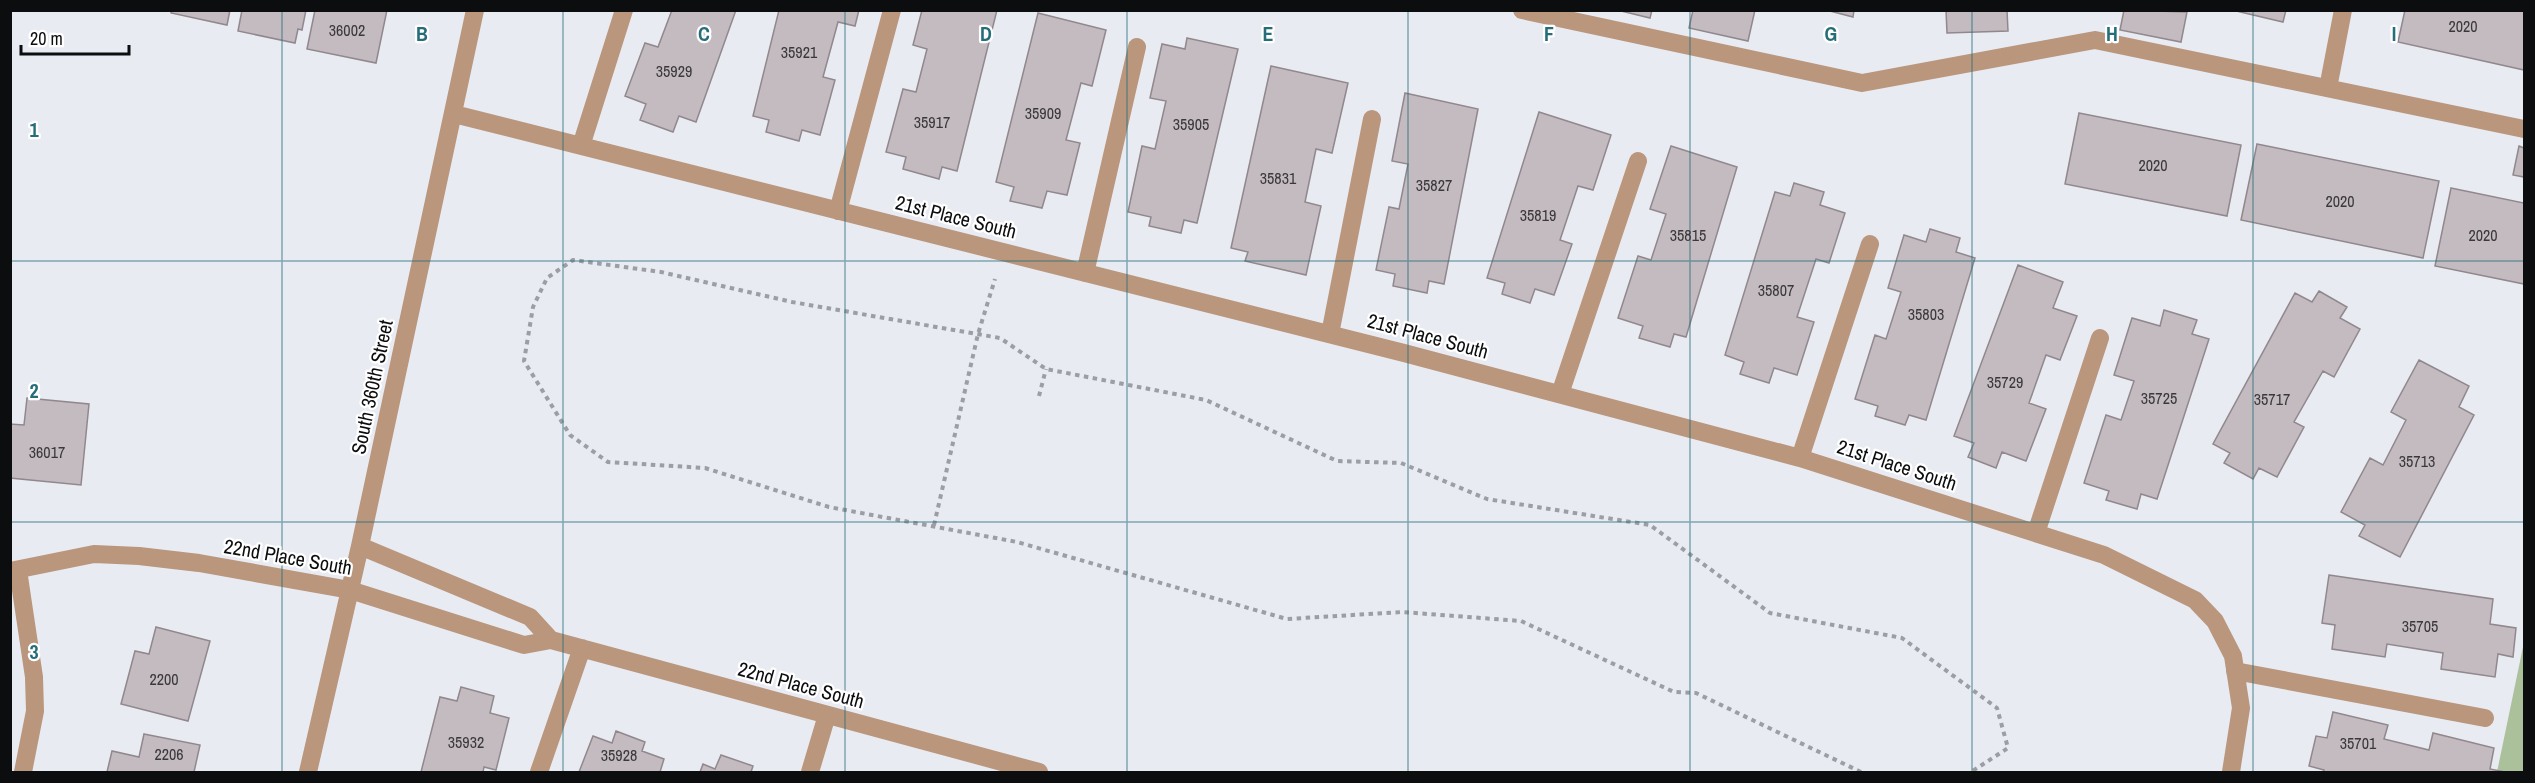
<svg xmlns="http://www.w3.org/2000/svg" width="2535" height="783" viewBox="0 0 2535 783" font-family="'Archivo Narrow',sans-serif">
<style>
.green{fill:#abc19c}
.building{fill:#c4bbc0;stroke:#90888c;stroke-width:1.5}
.lines{fill:none;stroke-linecap:round;stroke-linejoin:round}
.path{stroke:#9c9ea4;stroke-width:4;stroke-dasharray:4.5 4.5;stroke-linecap:butt}
.minor{stroke:#b9967c;stroke-width:18}
.grid{fill:none;stroke:#266d7a;stroke-width:1.5;stroke-opacity:0.55}
.labels{text-anchor:middle;stroke-width:4.5;stroke-linejoin:round;paint-order:stroke}
.number-label{font-size:16px;fill:#3a383b}
.street-label{font-size:20px;fill:#0c0d0f;stroke:#fff}
.grid-label{font-size:20px;text-anchor:middle;font-weight:bold;fill:#266d7a;stroke:#fff;stroke-width:4.5;stroke-linejoin:round;paint-order:stroke}
</style>
<rect width="100%" height="100%" fill="#e9ebf3"/>
<path class="green" d="M 2524,642 L 2524,772 L 2497,772 Z"/>
<path class="building" d="M 171,10 L 230,10 L 227,25 L 171,13 Z
M 242,10 L 306,10 L 302,30 L 298,29 L 295,43 L 238,31 Z
M 315,10 L 387,10 L 376,63 L 307,49 Z
M 672,10 L 736,10 L 696,122 L 679,116 L 673,132 L 640,120 L 646,104 L 625,96 L 645,43 L 658,47 Z
M 779,10 L 859,10 L 855,26 L 838,22 L 823,77 L 835,80 L 820,135 L 802,130 L 799,141 L 766,132 L 769,120 L 753,116 Z
M 922,10 L 997,10 L 957,171 L 942,167 L 939,179 L 903,169 L 906,157 L 886,152 L 903,89 L 916,92 L 927,49 L 913,45 Z
M 1617,10 L 1652,10 L 1650,18 Z
M 1693,10 L 1755,10 L 1748,41 L 1689,28 Z
M 1826,10 L 1854,10 L 1853,17 Z
M 1946,10 L 2007,10 L 2008,31 L 1947,33 Z
M 2124,10 L 2187,12 L 2181,42 L 2120,30 Z
M 2232,10 L 2286,10 L 2283,22 Z
M 2405,10 L 2524,10 L 2524,70 L 2398,42 Z
M 1038,13 L 1106,30 L 1092,86 L 1081,83 L 1066,140 L 1080,143 L 1067,195 L 1047,191 L 1042,208 L 1010,201 L 1014,187 L 996,182 Z
M 1187,38 L 1238,49 L 1197,223 L 1184,220 L 1181,233 L 1149,226 L 1151,217 L 1128,212 L 1142,146 L 1155,149 L 1166,101 L 1150,98 L 1162,44 L 1185,49 Z
M 1271,66 L 1348,83 L 1332,153 L 1316,149 L 1305,202 L 1321,206 L 1306,275 L 1245,261 L 1248,252 L 1231,248 Z
M 1405,93 L 1478,109 L 1444,284 L 1429,281 L 1427,293 L 1393,286 L 1395,274 L 1376,270 L 1389,207 L 1399,209 L 1408,164 L 1392,161 Z
M 1539,112 L 1611,135 L 1593,190 L 1578,186 L 1560,240 L 1572,244 L 1554,295 L 1535,289 L 1530,303 L 1502,294 L 1505,283 L 1487,278 Z
M 2079,113 L 2241,145 L 2227,216 L 2065,184 Z
M 2257,144 L 2439,181 L 2423,258 L 2241,220 Z
M 1671,146 L 1737,167 L 1686,337 L 1674,334 L 1670,347 L 1639,338 L 1643,326 L 1618,318 L 1638,256 L 1651,260 L 1666,214 L 1650,209 Z
M 2519,146 L 2524,148 L 2524,177 L 2513,175 Z
M 1794,183 L 1824,192 L 1820,205 L 1845,213 L 1829,263 L 1816,259 L 1797,317 L 1814,322 L 1797,375 L 1774,368 L 1769,383 L 1740,374 L 1744,362 L 1725,355 L 1775,192 L 1790,196 Z
M 2451,188 L 2524,203 L 2524,284 L 2435,266 Z
M 1930,229 L 1960,238 L 1956,252 L 1975,258 L 1926,420 L 1909,415 L 1905,425 L 1875,416 L 1878,406 L 1855,399 L 1875,335 L 1886,339 L 1901,292 L 1888,288 L 1904,235 L 1926,242 Z
M 2018,265 L 2063,282 L 2053,308 L 2077,316 L 2060,360 L 2046,355 L 2029,403 L 2046,409 L 2026,461 L 2002,452 L 1996,468 L 1968,457 L 1974,443 L 1954,436 Z
M 2319,291 L 2347,307 L 2340,318 L 2360,329 L 2334,377 L 2323,371 L 2294,422 L 2304,427 L 2277,477 L 2259,468 L 2253,479 L 2224,463 L 2230,453 L 2213,444 L 2295,293 L 2312,302 Z
M 2164,310 L 2197,320 L 2192,334 L 2209,339 L 2157,499 L 2141,494 L 2137,509 L 2106,500 L 2109,491 L 2084,483 L 2106,415 L 2121,420 L 2134,381 L 2114,375 L 2132,318 L 2160,326 Z
M 2419,360 L 2469,386 L 2459,407 L 2474,415 L 2400,557 L 2359,536 L 2365,525 L 2341,512 L 2370,458 L 2383,465 L 2406,420 L 2391,412 Z
M 27,398 L 89,404 L 81,485 L 10,478 L 10,424 L 24,425 Z
M 2329,575 L 2493,599 L 2490,624 L 2516,628 L 2513,657 L 2498,654 L 2495,677 L 2441,669 L 2443,653 L 2387,644 L 2385,657 L 2332,649 L 2335,625 L 2322,623 Z
M 156,627 L 210,641 L 188,721 L 121,704 L 135,651 L 149,654 Z
M 461,687 L 494,696 L 490,713 L 509,718 L 496,770 L 484,767 L 483,772 L 421,772 L 440,697 L 457,701 Z
M 2333,712 L 2388,725 L 2384,739 L 2429,750 L 2433,733 L 2494,748 L 2490,769 L 2505,772 L 2323,772 L 2324,770 L 2309,766 L 2316,736 L 2327,738 Z
M 616,731 L 645,742 L 642,751 L 664,759 L 660,772 L 579,772 L 593,736 L 612,743 Z
M 144,734 L 200,745 L 194,772 L 107,772 L 112,751 L 139,757 Z
M 721,755 L 753,766 L 751,772 L 700,772 L 703,764 L 715,769 Z"/>
<g class="lines">
<path class="path" d="M 1039,396 L 1046,369
M 934,525 L 978,334 L 995,279
M 1861,772 L 1696,693 L 1674,692 L 1521,621 L 1402,612 L 1287,619 L 1017,542 L 829,507 L 705,468 L 608,462 L 570,435 L 524,361 L 533,307 L 547,278 L 573,260 L 661,272 L 792,302 L 1000,338 L 1046,369 L 1206,400 L 1337,461 L 1401,463 L 1487,499 L 1650,525 L 1770,613 L 1902,638 L 1997,708 L 2008,748 L 1971,772"/>
<path class="minor" d="M 1522,10 L 1862,83 L 2095,40 L 2524,129
M 2328,88 L 2343,10
M 454,114 L 1404,353 L 1800,458 L 2104,555 L 2195,600 L 2215,621 L 2233,656 L 2241,708 L 2231,772
M 581,146 L 624,10
M 838,211 L 892,10
M 1085,273 L 1137,47
M 1330,334 L 1372,119
M 1560,394 L 1638,161
M 1800,458 L 1870,244
M 2036,533 L 2100,338
M 360,546 L 530,617 L 551,640
M 18,570 L 34,677 L 35,711 L 23,772
M 10,571 L 94,554 L 139,556 L 199,563 L 350,590 L 524,645 L 551,640 L 1039,772
M 2235,671 L 2485,718
M 308,772 L 360,546 L 475,10
M 539,772 L 582,648
M 810,772 L 827,715"/>
</g>
<path class="grid" d="M 282,10 L 282,772M 563,10 L 563,772M 845,10 L 845,772M 1127,10 L 1127,772M 1408,10 L 1408,772M 1690,10 L 1690,772M 1972,10 L 1972,772M 2253,10 L 2253,772M 10,261 L 2524,261M 10,522 L 2524,522"/>
<g class="labels">
<g class="number-label">
<text x="2463" y="32">2020</text>
<text x="347" y="36">36002</text>
<text x="799" y="58">35921</text>
<text x="674" y="77">35929</text>
<text x="1043" y="119">35909</text>
<text x="932" y="128">35917</text>
<text x="1191" y="130">35905</text>
<text x="2153" y="171">2020</text>
<text x="1278" y="184">35831</text>
<text x="1434" y="191">35827</text>
<text x="2340" y="207">2020</text>
<text x="1538" y="221">35819</text>
<text x="1688" y="241">35815</text>
<text x="2483" y="241">2020</text>
<text x="1776" y="296">35807</text>
<text x="1926" y="320">35803</text>
<text x="2005" y="388">35729</text>
<text x="2159" y="404">35725</text>
<text x="2272" y="405">35717</text>
<text x="47" y="458">36017</text>
<text x="2417" y="467">35713</text>
<text x="2420" y="632">35705</text>
<text x="164" y="685">2200</text>
<text x="466" y="748">35932</text>
<text x="2358" y="749">35701</text>
<text x="169" y="760">2206</text>
<text x="619" y="761">35928</text>
</g>
<g class="street-label">
<text transform="translate(956 217) rotate(14)" y="7">21st Place South</text>
<text transform="translate(1428 336) rotate(15)" y="7">21st Place South</text>
<text transform="translate(372 387) rotate(-78)" y="7">South 360th Street</text>
<text transform="translate(1897 465) rotate(18)" y="7">21st Place South</text>
<text transform="translate(288 557) rotate(10)" y="7">22nd Place South</text>
<text transform="translate(801 685) rotate(15)" y="7">22nd Place South</text>
</g>
</g>
<g class="grid-label">
<text x="422" y="41">B</text>
<text x="704" y="41">C</text>
<text x="986" y="41">D</text>
<text x="1268" y="41">E</text>
<text x="1549" y="41">F</text>
<text x="1831" y="41">G</text>
<text x="2112" y="41">H</text>
<text x="2394" y="41">I</text>
<text x="34" y="137">1</text>
<text x="34" y="398">2</text>
<text x="34" y="659">3</text>
</g>
<rect width="2535" height="783" fill="none" stroke="#0c0d0f" stroke-width="24"/>
<path d="M21 45v9h108v-9" fill="none" stroke="#0c0d0f" stroke-width="3"/>
<text x="30" y="45" font-size="18" fill="#0c0d0f" stroke="#ffffff" stroke-width="4.5" paint-order="stroke">20 m</text>
</svg>
